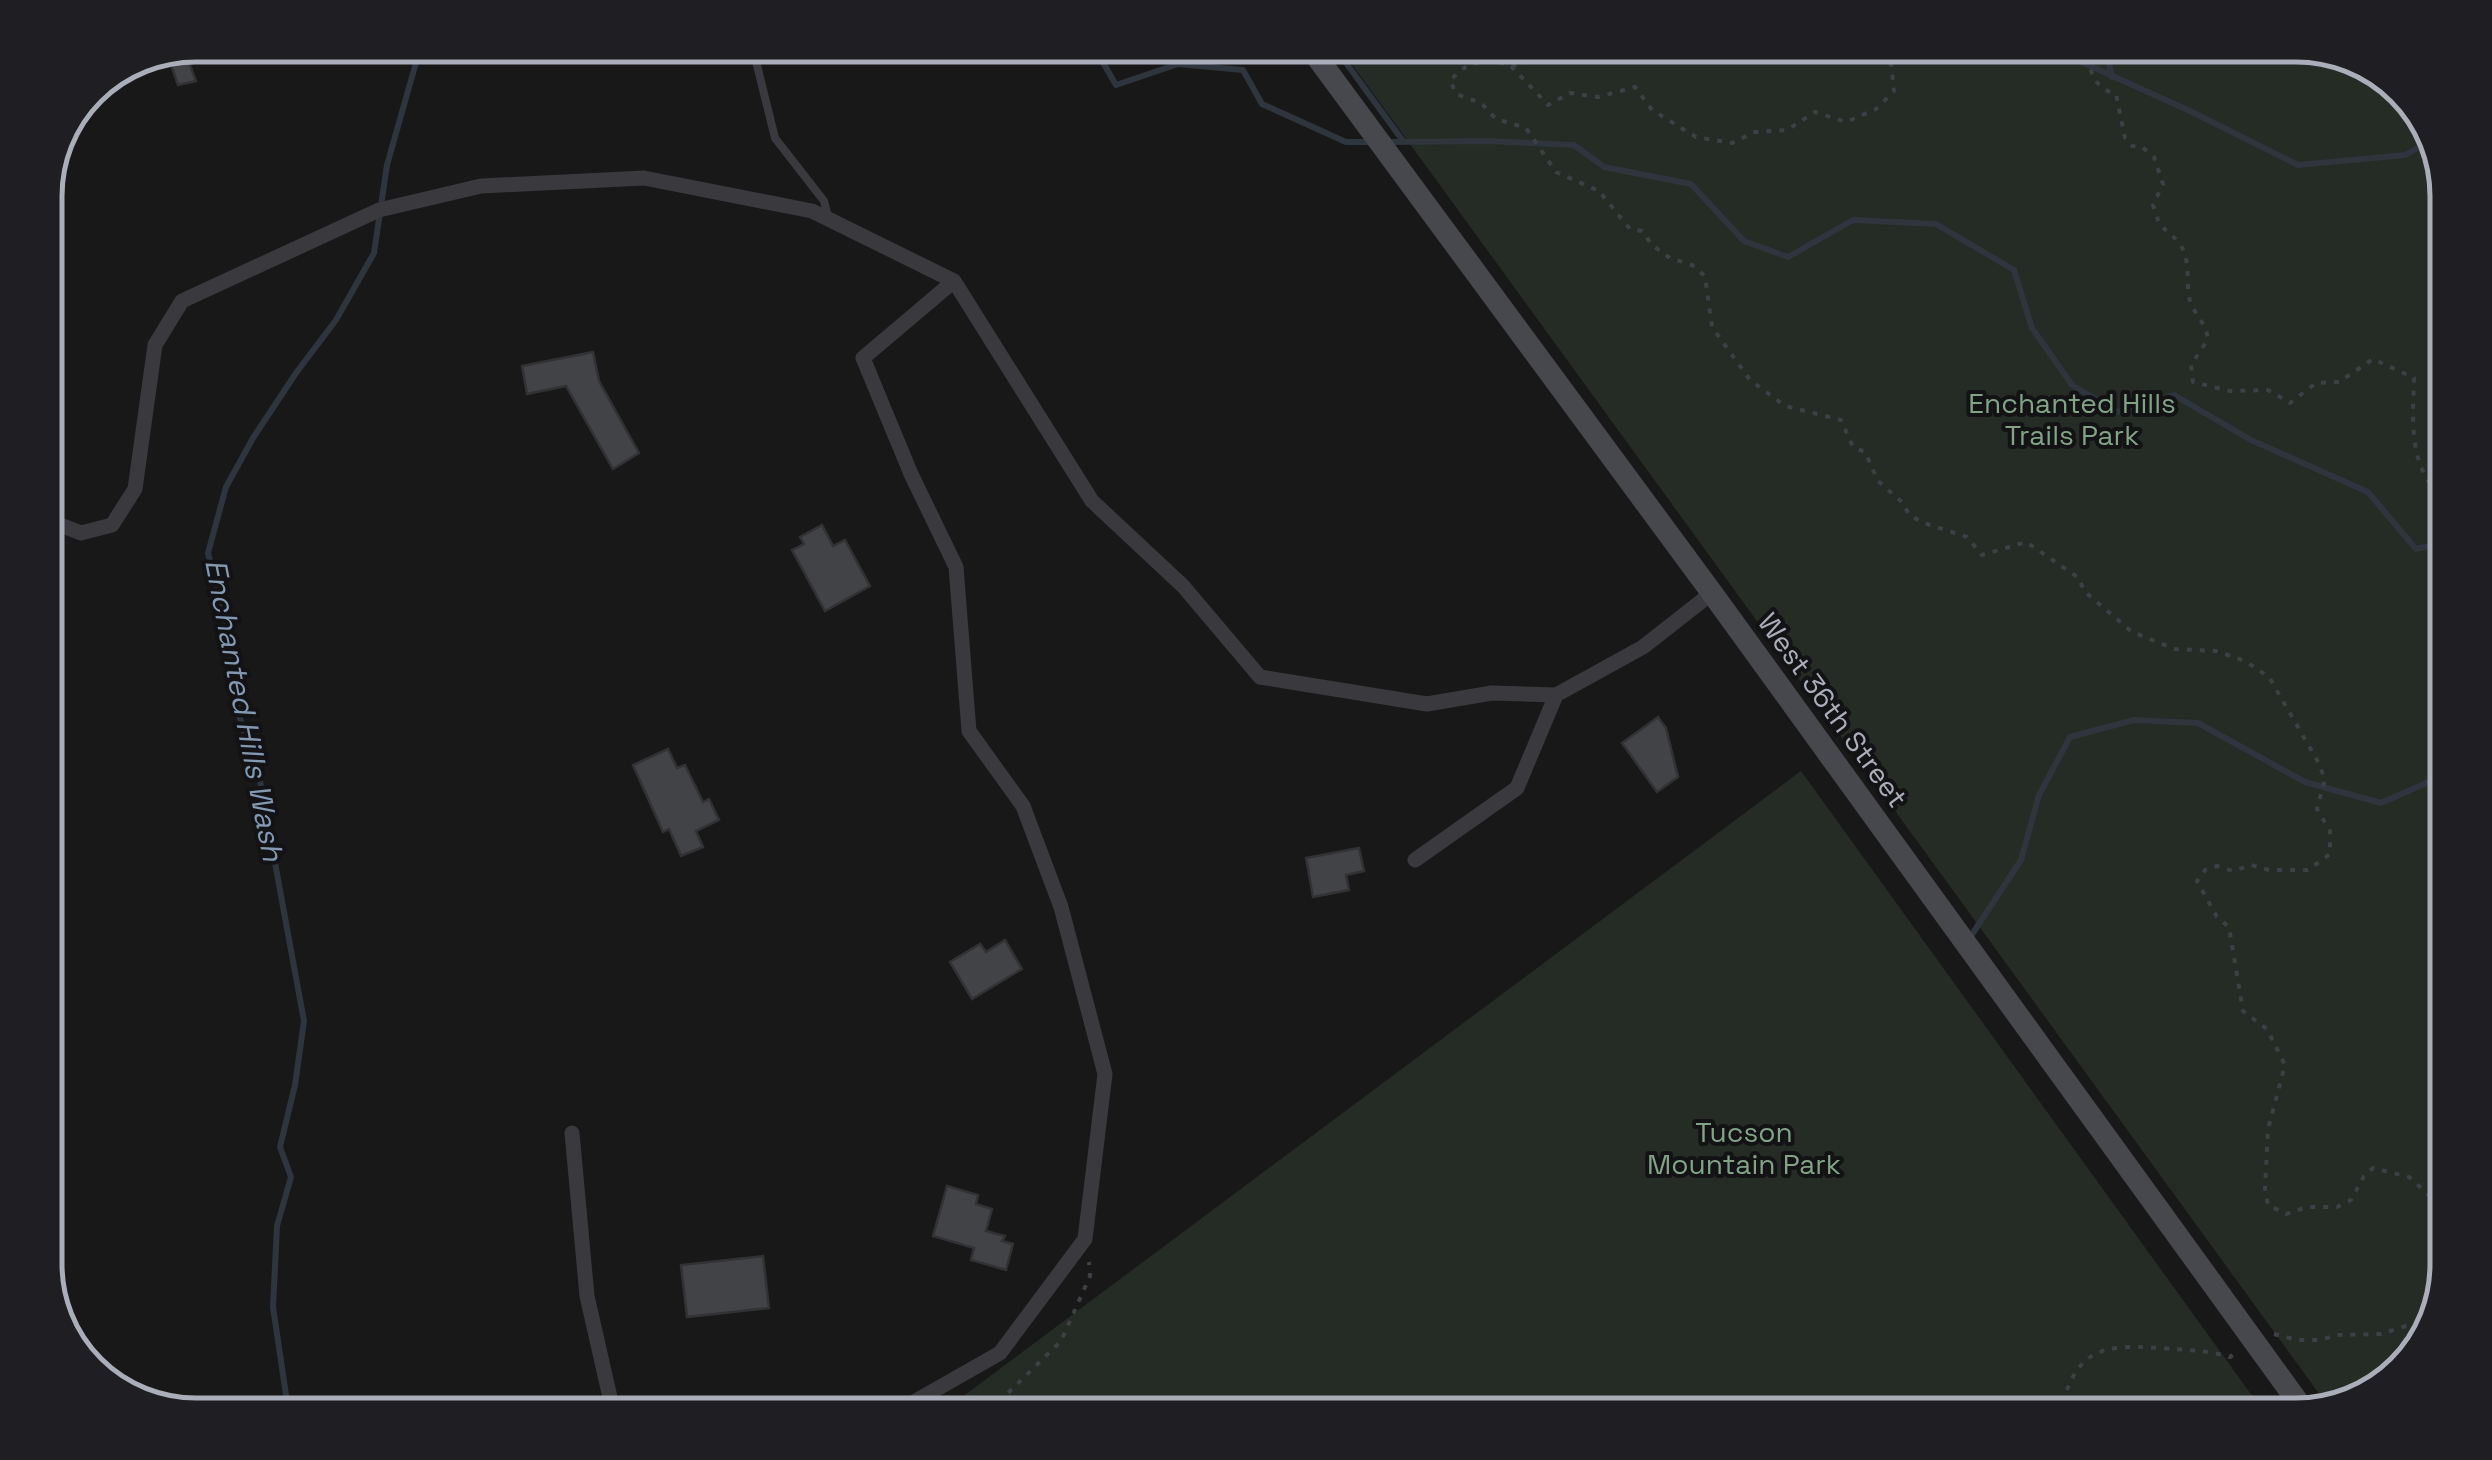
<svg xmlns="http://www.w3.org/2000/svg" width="2492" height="1460" viewBox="0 0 2492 1460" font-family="'Space Grotesk',sans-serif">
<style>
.green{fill:#242c25}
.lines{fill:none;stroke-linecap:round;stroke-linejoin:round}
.stream{stroke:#2e353d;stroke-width:6}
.building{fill:#424346;stroke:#323235;stroke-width:2.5}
.path{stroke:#3f4045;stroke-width:4;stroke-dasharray:5 8;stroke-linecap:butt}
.lane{stroke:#39393e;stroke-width:8}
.street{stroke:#39393e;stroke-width:15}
.secondary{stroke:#47484e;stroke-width:22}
.labels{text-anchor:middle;stroke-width:8;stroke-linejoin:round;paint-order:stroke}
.park-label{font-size:28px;fill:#82a386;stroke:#131215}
.street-label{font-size:28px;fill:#aaaeb9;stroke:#131215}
.water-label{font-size:30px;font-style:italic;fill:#8399b2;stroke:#131215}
.rim{fill:none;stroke:#aaaeb9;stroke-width:5}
</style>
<rect width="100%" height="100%" fill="#181819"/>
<path class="green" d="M 1338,45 L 2296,45 L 2372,66 L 2426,120 L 2447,187 L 2447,1265 L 2426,1340 L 2372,1394 L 2328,1406 Z
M 1801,771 L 2266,1415 L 938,1415 Z"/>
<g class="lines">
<path class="stream" d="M 1093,45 L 1116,85 L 1178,64 L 1243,70 L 1262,104 L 1346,142 L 1372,142
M 1333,45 L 1403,141
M 2044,45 L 2190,111 L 2298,165 L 2405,155 L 2432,140
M 2105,45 L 2112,77
M 1389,142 L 1488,141 L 1574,145 L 1604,167 L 1691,184 L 1744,241 L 1788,257 L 1853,220 L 1936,224 L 2014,270 L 2032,328 L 2072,385 L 2117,412 L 2174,395 L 2251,440 L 2368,492 L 2416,549 L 2447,542
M 1969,939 L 2021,860 L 2039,795 L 2070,737 L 2134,720 L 2198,723 L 2305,782 L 2381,803 L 2431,781 L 2447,780
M 289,1415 L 273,1307 L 277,1226 L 291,1177 L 280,1147 L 295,1085 L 304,1021 L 260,781 L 238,712 L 229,636 L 208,553 L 226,487 L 253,438 L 296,373 L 336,320 L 374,253 L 387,165 L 421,45"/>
</g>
<path class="building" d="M 185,52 L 196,81 L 178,85 L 169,59 Z
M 593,352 L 599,381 L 639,453 L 613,469 L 566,386 L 527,394 L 522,366 Z
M 822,525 L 833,546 L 845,540 L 870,586 L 825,611 L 792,550 L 804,544 L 800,537 Z
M 1658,717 L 1666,728 L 1678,777 L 1657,792 L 1622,743 Z
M 668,749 L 677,768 L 685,765 L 703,802 L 709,799 L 719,820 L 696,831 L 703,847 L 681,856 L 669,829 L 663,832 L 633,765 Z
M 1359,848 L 1364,871 L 1346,875 L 1349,890 L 1313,897 L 1306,858 Z
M 1005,940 L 1022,969 L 972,999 L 950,962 L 980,944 L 986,952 Z
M 947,1186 L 978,1195 L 976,1204 L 992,1209 L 986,1231 L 1005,1236 L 1002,1241 L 1013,1244 L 1006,1270 L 971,1260 L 974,1248 L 933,1236 Z
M 763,1256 L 769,1308 L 687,1317 L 681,1265 Z"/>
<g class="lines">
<path class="path" d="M 1562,45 L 1553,56 L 1511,66 L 1495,61 L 1469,64 L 1450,80 L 1456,94 L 1481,103 L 1496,119 L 1526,128 L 1556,172 L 1599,191 L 1630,229 L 1642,231 L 1652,245 L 1670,258 L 1692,265 L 1705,276 L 1712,327 L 1750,380 L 1785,406 L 1841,420 L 1853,447 L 1865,452 L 1878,481 L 1903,503 L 1909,515 L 1924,523 L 1967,537 L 1982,555 L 2026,542 L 2079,578 L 2084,591 L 2132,632 L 2175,649 L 2216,651 L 2245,661 L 2269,677 L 2317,760 L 2325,779 L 2317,809 L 2330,831 L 2330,854 L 2308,870 L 2269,870 L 2251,865 L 2233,871 L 2217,866 L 2205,870 L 2197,881 L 2217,917 L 2229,927 L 2243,1011 L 2267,1029 L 2285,1065 L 2268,1129 L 2265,1189 L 2268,1205 L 2286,1214 L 2307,1207 L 2337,1207 L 2351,1200 L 2364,1176 L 2373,1168 L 2409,1177 L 2429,1195 L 2444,1199 L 2447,1203
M 2082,45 C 2092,66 2089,87 2116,94 L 2125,138 L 2132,146 L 2142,147 L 2154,157 L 2163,184 L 2153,205 C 2162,236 2162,222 2178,242 C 2193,259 2184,285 2191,304 C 2197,317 2206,324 2208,339 L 2191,365 L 2193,382 L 2230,391 L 2268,390 L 2290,403 L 2316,383 L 2339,382 L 2373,359 L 2414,378 C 2413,422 2407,471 2447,500
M 1511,66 L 1548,105 L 1570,93 L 1598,97 L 1635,87 L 1652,110 L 1696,137 L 1732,143 L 1755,132 L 1787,130 L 1815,112 L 1846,122 L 1876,109 L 1894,91 L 1891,64 L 1869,45
M 2274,1334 L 2297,1340 L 2321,1340 L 2336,1335 L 2381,1334 L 2406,1326 L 2430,1328
M 995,1415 L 1006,1395 L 1061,1341 L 1090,1276 L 1089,1262
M 2059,1415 C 2076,1350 2097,1344 2160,1348 C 2184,1350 2207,1350 2230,1357 L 2237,1352"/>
<path class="lane" d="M 752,45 L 775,138 L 824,201 L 829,220"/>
<path class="street" d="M 45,519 L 81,533 L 112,525 L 135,489 L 155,345 L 182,301 L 379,210 L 481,186 L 644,178 L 812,211 L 954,281 L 1092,501 L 1183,586 L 1260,677 L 1427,704 L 1492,693 L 1556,695 L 1643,647 L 1712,593
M 1415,860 L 1517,788 L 1556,695
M 572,1133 L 587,1296 L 614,1415
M 891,1415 L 1000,1353 L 1085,1239 L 1105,1074 L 1061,907 L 1023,806 L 969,731 L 956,567 L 911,474 L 863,358 L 954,281"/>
<path class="secondary" d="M 1308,45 L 1712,593 L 2306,1413"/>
</g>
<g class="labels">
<g class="park-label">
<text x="2072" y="413">Enchanted Hills<tspan x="2072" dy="32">Trails Park</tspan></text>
<text x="1744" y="1142">Tucson<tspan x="1744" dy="32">Mountain Park</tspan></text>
</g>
<g class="street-label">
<text transform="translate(1833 710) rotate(54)" y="10">West 36th Street</text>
</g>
<g class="water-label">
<text transform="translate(244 710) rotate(79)" y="10">Enchanted Hills Wash</text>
</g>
</g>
<path d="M0 0H2492V1460H0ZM196 62H2296A134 134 0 0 1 2430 196V1264A134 134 0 0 1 2296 1398H196A134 134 0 0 1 62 1264V196A134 134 0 0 1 196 62Z" fill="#1f1e22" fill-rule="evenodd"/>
<path class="rim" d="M196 62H2296A134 134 0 0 1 2430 196V1264A134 134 0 0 1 2296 1398H196A134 134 0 0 1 62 1264V196A134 134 0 0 1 196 62Z"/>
</svg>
